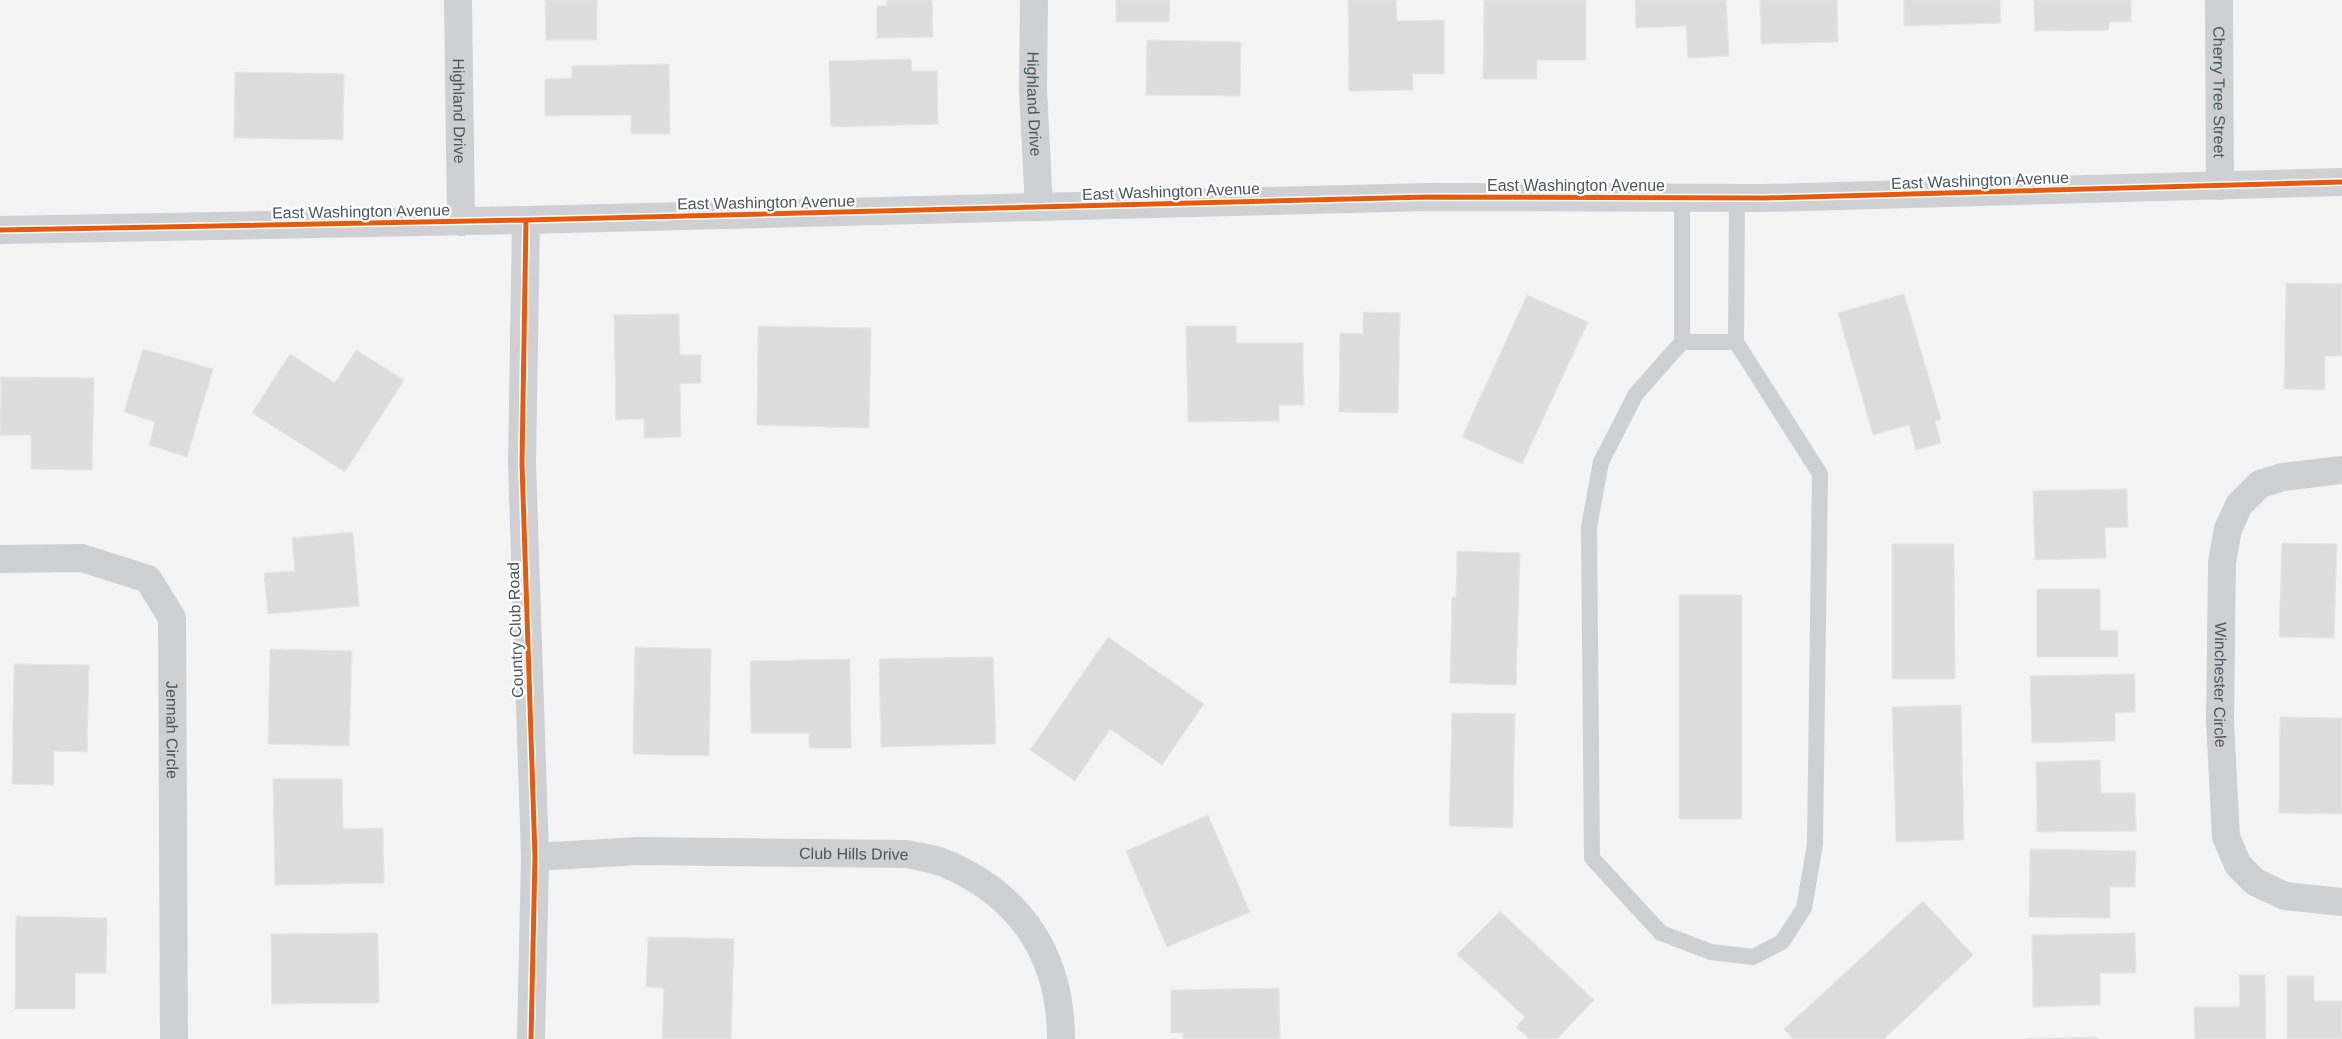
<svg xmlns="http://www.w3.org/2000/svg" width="2342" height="1039" viewBox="0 0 2342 1039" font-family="Helvetica,sans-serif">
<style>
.building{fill:#ddddde;stroke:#e5e6e7}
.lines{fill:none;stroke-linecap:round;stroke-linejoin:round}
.lane{stroke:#ced0d2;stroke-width:16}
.street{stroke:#ced0d2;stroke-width:28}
.secondary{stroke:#ced0d4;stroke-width:28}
.cycleway-casing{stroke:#fff;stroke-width:8}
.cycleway{stroke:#e8590c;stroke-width:5}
.labels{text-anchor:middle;stroke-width:4.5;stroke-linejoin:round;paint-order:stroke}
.street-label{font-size:16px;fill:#4a5661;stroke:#fff}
</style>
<rect width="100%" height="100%" fill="#f4f4f4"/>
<path class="building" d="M 545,0 L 597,0 L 597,40 L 546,40 Z
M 887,0 L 932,0 L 933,37 L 877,38 L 877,6 L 887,6 Z
M 1116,0 L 1170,0 L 1169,22 L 1116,22 Z
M 1348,0 L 1396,0 L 1397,21 L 1444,20 L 1444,74 L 1413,74 L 1413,90 L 1349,91 Z
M 1484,0 L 1586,0 L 1586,60 L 1537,60 L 1537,79 L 1483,79 Z
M 1635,0 L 1726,0 L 1729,56 L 1688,58 L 1686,26 L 1636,28 Z
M 1760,0 L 1837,0 L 1838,42 L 1761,44 Z
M 1904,0 L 2000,0 L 2001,23 L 1904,26 Z
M 2034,0 L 2131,0 L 2131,22 L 2109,22 L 2109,30 L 2035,31 Z
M 1147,40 L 1241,42 L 1240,96 L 1146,95 Z
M 911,59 L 912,71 L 937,71 L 938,124 L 831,127 L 829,61 Z
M 669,64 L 670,134 L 631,134 L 631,115 L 545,116 L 545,79 L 572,78 L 572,66 Z
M 235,72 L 344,74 L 343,140 L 234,138 Z
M 2286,283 L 2342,284 L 2342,356 L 2325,356 L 2325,390 L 2284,389 Z
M 1904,294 L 1941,419 L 1935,421 L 1941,443 L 1916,450 L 1909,425 L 1873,435 L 1838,313 Z
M 1527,295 L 1588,322 L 1522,464 L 1462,437 Z
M 1363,312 L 1400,313 L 1398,413 L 1339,412 L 1340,333 L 1363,334 Z
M 679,314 L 680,355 L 701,355 L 701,383 L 680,384 L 681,437 L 644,438 L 644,419 L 616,420 L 614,315 Z
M 758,326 L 871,328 L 869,428 L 757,425 Z
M 1186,326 L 1236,326 L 1236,343 L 1303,343 L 1304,405 L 1279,405 L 1279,421 L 1188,422 Z
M 143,349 L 213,369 L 187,457 L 149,445 L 155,422 L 124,412 Z
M 356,350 L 404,380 L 345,472 L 252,413 L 290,354 L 335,383 Z
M 1,377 L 94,378 L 92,470 L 31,469 L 31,435 L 0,435 Z
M 2127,489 L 2128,527 L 2105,528 L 2106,558 L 2035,560 L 2033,491 Z
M 353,532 L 359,606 L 268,614 L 264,573 L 295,571 L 292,538 Z
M 2282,543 L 2337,544 L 2334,638 L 2279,637 Z
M 1892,544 L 1954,544 L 1955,679 L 1892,679 Z
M 1457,551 L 1520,553 L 1516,685 L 1450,683 L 1452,597 L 1456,597 Z
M 2037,589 L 2100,589 L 2100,630 L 2118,631 L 2118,657 L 2037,657 Z
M 1679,595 L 1742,595 L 1742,819 L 1679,819 Z
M 1108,637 L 1204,704 L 1162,765 L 1110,729 L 1075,781 L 1030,750 Z
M 635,647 L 711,649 L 709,756 L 633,754 Z
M 270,649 L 352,651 L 349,746 L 268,744 Z
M 993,657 L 996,744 L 881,747 L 879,659 Z
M 850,659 L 851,748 L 809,748 L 809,733 L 751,733 L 750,661 Z
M 14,664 L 89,665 L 87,752 L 54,751 L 54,785 L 12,784 Z
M 2135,674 L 2135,712 L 2115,713 L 2115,741 L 2032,743 L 2030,676 Z
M 1961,705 L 1964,840 L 1896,842 L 1892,707 Z
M 1452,713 L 1515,714 L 1513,828 L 1449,826 Z
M 2280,717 L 2342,718 L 2342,814 L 2279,813 Z
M 2100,760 L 2101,793 L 2135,793 L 2136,831 L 2037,832 L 2036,762 Z
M 273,779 L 342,779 L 343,829 L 383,828 L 384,883 L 275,885 Z
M 1208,815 L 1250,912 L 1167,947 L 1126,851 Z
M 2030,849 L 2136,851 L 2135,887 L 2110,887 L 2110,918 L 2029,917 Z
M 1923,901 L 1973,955 L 1884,1039 L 1793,1039 L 1784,1029 Z
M 1500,911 L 1594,1000 L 1557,1039 L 1529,1039 L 1516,1027 L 1525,1017 L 1457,954 Z
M 16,916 L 107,918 L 106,973 L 75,973 L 75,1009 L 15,1009 Z
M 378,933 L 379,1003 L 272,1004 L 271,934 Z
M 2135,933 L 2136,973 L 2100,973 L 2100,1005 L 2033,1007 L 2032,935 Z
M 648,937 L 734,939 L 731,1039 L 662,1039 L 664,988 L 646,987 Z
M 2239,975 L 2265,975 L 2266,1039 L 2195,1039 L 2194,1007 L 2240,1007 Z
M 2287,976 L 2314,976 L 2314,1001 L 2342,1001 L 2342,1039 L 2287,1039 Z
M 1279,988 L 1280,1039 L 1183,1039 L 1183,1033 L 1171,1033 L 1171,990 Z
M 2098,1037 L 2098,1039 L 2026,1039 Z"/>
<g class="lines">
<path class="lane" d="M 1682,198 L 1682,342 L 1636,394 L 1601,462 L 1589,527 L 1592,858 L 1661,933 L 1711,952 L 1753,957 L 1782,942 L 1804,908 L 1815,844 L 1820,474 L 1736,342 L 1737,198
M 1682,342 L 1736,342"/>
<g class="street">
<path id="s1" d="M 458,0 L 461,222"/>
<path id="s2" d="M 1034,0 L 1033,90 L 1039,207"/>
<path id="s3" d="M 2219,0 L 2220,186"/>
<path id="s4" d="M 2342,470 L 2283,477 L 2260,484 L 2239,505 L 2228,529 L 2222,562 L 2220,721 L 2226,837 L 2238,865 L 2255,882 L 2285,896 L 2342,902"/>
<path id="s5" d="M 0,559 L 82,558 L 148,579 L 172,618 L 174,1039"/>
<path id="s6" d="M 535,857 L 639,851 L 907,854 C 919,857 932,858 944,863 C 1021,895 1061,956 1061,1039"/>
</g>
<path class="secondary" d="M 526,220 L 522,464 L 535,857 L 531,1039
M 0,230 L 526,220 L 1427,197 L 1765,198 L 2342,182"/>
<defs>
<path id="cycleway" d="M 526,220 L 522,464 L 535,857 L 531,1039
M 0,230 L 526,220 L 1427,197 L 1765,198 L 2342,182"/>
</defs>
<use href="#cycleway" class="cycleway-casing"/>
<use href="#cycleway" class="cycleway"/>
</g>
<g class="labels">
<g class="street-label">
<text dy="6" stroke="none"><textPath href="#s3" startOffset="92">Cherry Tree Street</textPath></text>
<text dy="6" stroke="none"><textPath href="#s2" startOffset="104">Highland Drive</textPath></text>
<text dy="6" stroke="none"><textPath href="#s1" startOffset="111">Highland Drive</textPath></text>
<text transform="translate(1980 180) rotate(-2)" y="6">East Washington Avenue</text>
<text x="1576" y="191">East Washington Avenue</text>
<text transform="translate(1171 191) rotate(-2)" y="6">East Washington Avenue</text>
<text transform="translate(766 202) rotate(-1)" y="6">East Washington Avenue</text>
<text transform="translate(361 211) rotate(-1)" y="6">East Washington Avenue</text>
<text transform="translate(515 630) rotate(-92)" y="6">Country Club Road</text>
<text dy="6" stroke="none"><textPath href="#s4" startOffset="296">Winchester Circle</textPath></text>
<text dy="6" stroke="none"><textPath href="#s5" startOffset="309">Jennah Circle</textPath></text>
<text dy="6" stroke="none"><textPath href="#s6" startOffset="319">Club Hills Drive</textPath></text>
</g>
</g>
</svg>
